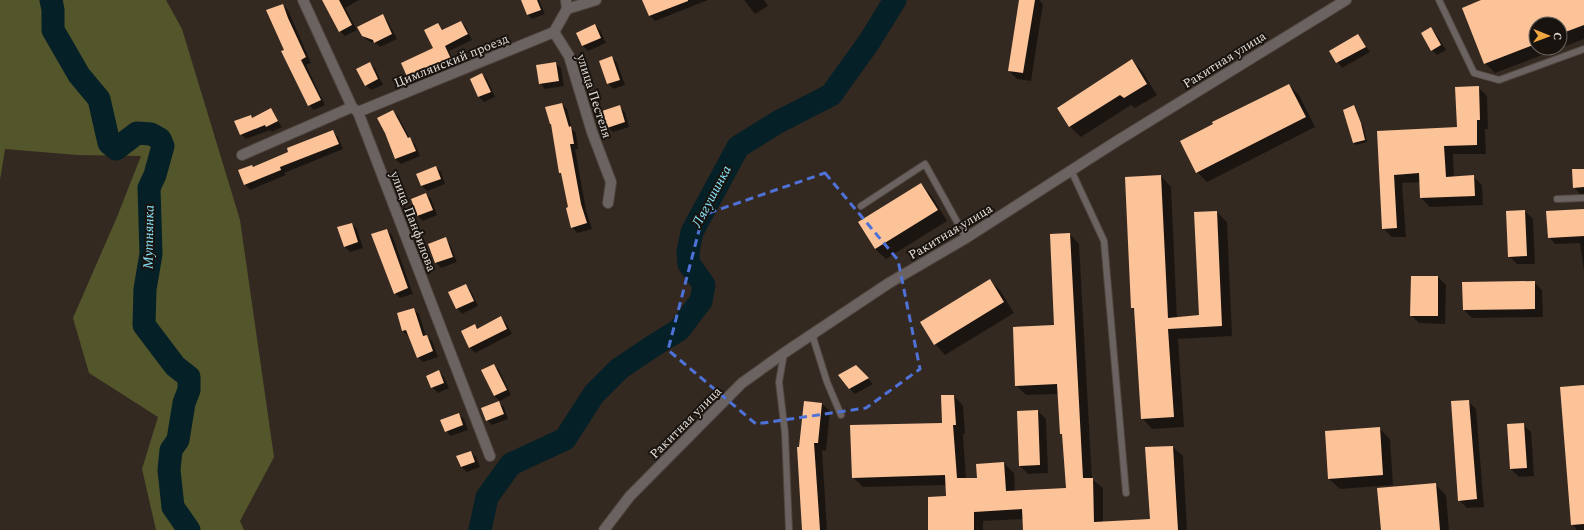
<svg xmlns="http://www.w3.org/2000/svg" width="1584" height="530" viewBox="0 0 1584 530" font-family="Spectral,serif">
<style>
.green{fill:#53552b}
.shadow{fill:#0007;fill-rule:evenodd}
.lines{fill:none;stroke-linecap:round;stroke-linejoin:round}
.river{stroke:#052026;stroke-width:23}
.building{fill:#fcc399}
.service-casing{stroke:#50463e;stroke-width:8}
.minor-casing{stroke:#50463e;stroke-width:12}
.service{stroke:#6b6361;stroke-width:6}
.minor{stroke:#6b6361;stroke-width:10}
.marked{fill:none;stroke:#4e72d8;stroke-width:3;stroke-dasharray:8 5;stroke-linejoin:round}
.labels{text-anchor:middle;stroke-width:4;stroke-linejoin:round;paint-order:stroke}
.street-label{font-size:13px;fill:#e3dcd6;stroke:#18130f}
.water-label{font-size:14px;font-style:italic;fill:#89e5fb;stroke:#18130f}
</style>
<rect width="100%" height="100%" fill="#342921"/>
<path class="green" d="M 0,0 L 166,0 L 182,29 L 240,220 L 274,457 L 240,521 L 244,530 L 156,530 L 142,469 L 158,417 L 89,373 L 73,318 L 117,217 L 141,156 L 77,155 L 5,149 L 0,180 Z"/>
<path class="shadow" d="M 322,0 L 359,0 L 345,8 L 357,30 L 345,36 L 340,31 Z
M 522,0 L 539,0 L 545,14 L 532,19 L 528,15 Z
M 648,0 L 708,0 L 655,21 L 649,15 Z
M 744,0 L 764,0 L 768,6 L 755,14 Z
M 1020,0 L 1039,0 L 1043,4 L 1031,81 L 1017,79 L 1009,71 Z
M 1484,0 L 1584,0 L 1584,39 L 1495,73 L 1485,63 ZM 1536,24 L 1560,24 L 1560,48 L 1536,48 Z
M 283,5 L 288,10 L 311,63 L 306,65 L 325,105 L 314,110 L 309,105 L 285,50 Z
M 382,15 L 387,20 L 397,39 L 380,47 L 377,44 L 368,41 L 363,36 Z
M 461,22 L 466,27 L 472,40 L 449,51 L 456,67 L 415,86 L 410,80 L 434,48 L 438,24 L 444,30 Z
M 595,25 L 600,30 L 606,43 L 588,51 L 583,46 L 577,33 Z
M 1431,28 L 1436,34 L 1446,50 L 1437,55 L 1432,50 Z
M 1358,35 L 1370,52 L 1342,68 L 1330,51 Z
M 612,57 L 617,63 L 625,85 L 613,89 L 608,83 Z
M 1132,60 L 1142,71 L 1157,95 L 1135,108 L 1131,105 L 1081,137 L 1070,127 L 1058,108 Z
M 369,63 L 375,68 L 383,85 L 371,90 L 366,85 Z
M 556,63 L 561,68 L 564,86 L 545,89 L 540,83 Z
M 482,74 L 487,79 L 495,97 L 484,102 L 479,97 L 471,79 Z
M 1289,85 L 1299,95 L 1315,127 L 1207,182 L 1197,172 Z
M 1478,87 L 1487,96 L 1488,129 L 1485,129 L 1486,154 L 1453,154 L 1454,177 L 1473,176 L 1482,185 L 1483,205 L 1430,207 L 1421,198 L 1421,182 L 1402,183 L 1406,237 L 1392,237 L 1383,228 L 1378,132 L 1458,128 Z
M 562,104 L 567,109 L 572,129 L 576,133 L 578,149 L 575,149 L 586,210 L 592,229 L 577,233 L 572,227 L 562,175 L 560,173 Z
M 1354,106 L 1363,126 L 1367,142 L 1356,145 L 1354,143 Z
M 619,107 L 625,112 L 629,127 L 613,132 L 608,127 Z
M 270,110 L 282,127 L 272,132 L 270,130 L 246,139 L 241,134 L 251,116 L 253,119 Z
M 393,111 L 398,116 L 410,139 L 415,144 L 420,156 L 401,164 L 395,159 Z
M 333,132 L 338,137 L 343,149 L 284,173 L 286,175 L 250,190 L 245,184 L 252,166 L 254,168 Z
M 436,167 L 441,172 L 445,184 L 427,191 L 422,186 L 418,174 Z
M 1584,170 L 1584,194 L 1581,195 L 1574,187 Z
M 1161,176 L 1171,187 L 1177,318 L 1200,316 L 1217,212 L 1227,222 L 1232,336 L 1178,339 L 1184,427 L 1152,429 L 1142,418 L 1135,311 L 1132,307 Z
M 921,184 L 931,195 L 947,221 L 886,259 L 875,249 L 859,223 Z
M 426,194 L 431,199 L 437,215 L 423,221 L 418,216 L 412,199 Z
M 1584,210 L 1584,271 L 1580,243 L 1555,244 L 1549,237 Z
M 1525,211 L 1533,219 L 1535,264 L 1517,264 L 1509,256 Z
M 352,224 L 357,229 L 363,248 L 350,252 L 345,247 L 339,228 Z
M 387,230 L 392,235 L 413,294 L 400,298 L 395,293 Z
M 1070,234 L 1079,244 L 1092,479 L 1103,488 L 1103,522 L 1151,519 L 1173,447 L 1183,456 L 1187,530 L 1024,530 L 1024,519 L 983,521 L 983,530 L 929,530 L 947,497 L 947,485 L 863,487 L 853,477 L 943,424 L 954,396 L 963,406 L 965,434 L 963,434 L 966,479 L 978,479 L 1004,463 L 1014,473 L 1015,491 L 1067,489 L 1059,394 L 1026,395 L 1016,385 L 1055,326 Z
M 445,239 L 450,244 L 457,262 L 441,268 L 436,262 Z
M 1412,277 L 1438,277 L 1446,285 L 1445,324 L 1419,323 L 1411,315 Z
M 989,280 L 1000,290 L 1014,313 L 945,355 L 935,344 Z
M 1534,282 L 1542,290 L 1543,317 L 1472,318 L 1464,310 Z
M 466,285 L 471,291 L 478,306 L 462,314 L 457,308 Z
M 414,309 L 419,314 L 426,336 L 432,341 L 438,357 L 423,362 L 418,357 L 408,336 L 403,331 Z
M 501,318 L 506,323 L 512,334 L 475,353 L 470,348 L 462,331 L 475,325 L 479,329 Z
M 494,365 L 499,370 L 511,395 L 500,401 L 494,396 L 482,371 Z
M 856,366 L 873,384 L 855,394 L 849,388 Z
M 439,372 L 444,377 L 449,388 L 438,393 L 432,387 Z
M 1584,386 L 1584,530 L 1577,530 L 1572,524 Z
M 1468,401 L 1476,409 L 1484,507 L 1467,508 L 1459,500 Z
M 498,402 L 504,407 L 508,419 L 492,425 L 487,420 Z
M 804,402 L 822,404 L 830,411 L 826,451 L 822,450 L 827,530 L 803,530 L 800,448 Z
M 1038,411 L 1046,419 L 1048,473 L 1028,474 L 1020,466 Z
M 458,414 L 464,419 L 468,430 L 451,436 L 446,431 Z
M 1523,424 L 1531,432 L 1534,476 L 1519,477 L 1511,469 L 1508,425 Z
M 1379,428 L 1390,439 L 1393,485 L 1340,489 L 1329,479 Z
M 471,452 L 476,457 L 480,467 L 467,472 L 461,467 Z
M 1435,484 L 1446,495 L 1449,530 L 1382,530 Z"/>
<g class="lines">
<path class="river" d="M 51,0 L 53,10 L 53,30 L 79,75 L 99,99 L 109,143 L 116,149 L 137,133 L 151,134 L 160,139 L 163,146 L 155,175 L 149,188 L 151,254 L 145,289 L 144,325 L 175,366 L 189,377 L 189,390 L 184,403 L 178,440 L 171,450 L 169,470 L 173,507 L 189,530
M 480,530 L 487,497 L 511,464 L 565,439 L 594,394 L 619,369 L 653,346 L 679,330 L 701,301 L 704,285 L 689,264 L 688,252 L 692,232 L 738,147 L 778,122 L 831,95 L 869,42 L 895,0"/>
</g>
<path class="building" d="M 322,0 L 339,0 L 352,25 L 339,32 Z
M 521,0 L 537,0 L 541,10 L 527,15 Z
M 642,0 L 688,0 L 688,1 L 649,16 Z
M 1019,0 L 1035,0 L 1023,73 L 1008,71 Z
M 1481,0 L 1584,0 L 1584,25 L 1560,34 L 1560,24 L 1536,24 L 1536,44 L 1484,64 L 1462,8 Z
M 283,4 L 288,18 L 306,57 L 301,60 L 321,100 L 308,106 L 281,51 L 284,50 L 266,10 Z
M 383,14 L 392,34 L 374,43 L 373,40 L 362,36 L 357,27 Z
M 461,21 L 468,34 L 445,46 L 452,61 L 409,81 L 401,63 L 433,48 L 424,30 L 438,23 L 442,30 Z
M 595,24 L 601,38 L 582,46 L 576,33 Z
M 1431,27 L 1441,45 L 1431,51 L 1421,33 Z
M 1358,34 L 1366,47 L 1336,63 L 1329,51 Z
M 612,56 L 620,80 L 607,84 L 599,61 Z
M 1132,59 L 1147,84 L 1124,98 L 1120,95 L 1069,127 L 1057,108 Z
M 370,62 L 378,79 L 365,86 L 356,69 Z
M 556,62 L 559,81 L 539,84 L 536,65 Z
M 482,73 L 491,92 L 478,97 L 470,79 Z
M 1289,84 L 1306,117 L 1196,173 L 1180,141 L 1213,124 L 1212,122 Z
M 1479,86 L 1480,120 L 1477,120 L 1477,145 L 1444,146 L 1446,177 L 1474,175 L 1475,196 L 1420,198 L 1419,173 L 1394,175 L 1397,228 L 1382,229 L 1377,131 L 1457,127 L 1455,87 Z
M 562,103 L 569,127 L 571,126 L 574,144 L 570,144 L 581,204 L 587,223 L 571,228 L 566,208 L 568,207 L 561,173 L 559,173 L 551,124 L 550,124 L 545,107 Z
M 620,105 L 625,122 L 607,128 L 602,111 Z
M 1354,105 L 1361,123 L 1365,140 L 1353,143 L 1343,110 Z
M 271,108 L 278,121 L 266,127 L 265,125 L 240,135 L 234,121 L 251,115 L 252,118 Z
M 393,110 L 408,138 L 410,137 L 416,151 L 395,159 L 385,133 L 377,118 Z
M 333,130 L 339,144 L 280,167 L 281,170 L 244,185 L 238,170 L 252,165 L 253,167 L 288,152 L 287,148 Z
M 436,166 L 441,179 L 421,186 L 416,174 Z
M 1572,169 L 1584,169 L 1584,187 L 1573,188 Z
M 1161,175 L 1168,318 L 1199,315 L 1194,212 L 1217,211 L 1222,326 L 1168,329 L 1174,417 L 1141,419 L 1134,308 L 1131,308 L 1125,177 Z
M 921,183 L 938,210 L 875,249 L 858,222 Z
M 426,193 L 433,210 L 417,216 L 411,199 Z
M 1584,209 L 1584,236 L 1548,238 L 1546,211 Z
M 1525,210 L 1527,256 L 1508,257 L 1506,211 Z
M 352,223 L 358,242 L 344,247 L 337,227 Z
M 387,229 L 408,288 L 394,294 L 371,234 Z
M 1070,233 L 1083,478 L 1093,478 L 1094,522 L 1150,519 L 1145,447 L 1173,446 L 1178,530 L 1023,530 L 1022,509 L 974,512 L 974,530 L 928,530 L 928,497 L 946,496 L 945,475 L 852,478 L 850,425 L 942,423 L 941,395 L 954,395 L 956,425 L 953,425 L 957,478 L 977,478 L 976,464 L 1004,462 L 1006,491 L 1066,488 L 1062,434 L 1060,434 L 1057,384 L 1015,386 L 1013,327 L 1054,325 L 1050,234 Z
M 446,237 L 453,257 L 435,263 L 428,244 Z
M 1411,276 L 1438,276 L 1438,316 L 1410,316 Z
M 990,279 L 1004,302 L 934,345 L 920,322 Z
M 1535,281 L 1535,309 L 1463,310 L 1462,282 Z
M 466,284 L 474,301 L 456,309 L 448,292 Z
M 414,308 L 423,336 L 427,335 L 433,351 L 417,358 L 406,330 L 402,331 L 397,313 Z
M 501,316 L 507,329 L 469,348 L 461,331 L 475,324 L 477,329 Z
M 494,364 L 507,390 L 494,396 L 481,370 Z
M 856,365 L 869,378 L 849,389 L 838,375 Z
M 439,370 L 444,383 L 431,388 L 426,376 Z
M 1584,385 L 1584,524 L 1571,525 L 1560,387 Z
M 1469,400 L 1477,499 L 1458,501 L 1451,401 Z
M 499,401 L 504,414 L 486,421 L 481,408 Z
M 804,401 L 822,403 L 818,443 L 814,443 L 820,530 L 802,530 L 797,447 L 799,447 Z
M 1038,410 L 1040,465 L 1019,466 L 1017,411 Z
M 459,413 L 463,425 L 445,432 L 440,420 Z
M 1524,423 L 1527,468 L 1510,469 L 1507,424 Z
M 1380,427 L 1383,475 L 1328,479 L 1325,431 Z
M 471,451 L 475,462 L 461,467 L 456,456 Z
M 1436,483 L 1440,530 L 1381,530 L 1377,488 Z"/>
<g class="lines">
<defs>
<path id="service" d="M 1439,0 L 1474,73 L 1499,80 L 1584,49
M 1071,170 L 1104,241 L 1126,493
M 1557,199 L 1584,198
M 861,206 L 925,164 L 966,238
M 812,334 L 827,382 L 841,415
M 784,353 L 779,382 L 785,433 L 789,530"/>
<path id="minor" d="M 303,0 L 352,107 L 358,112 L 490,456
M 566,0 L 567,9 L 554,32 L 569,56 L 592,132 L 611,182 L 608,203
M 567,9 L 596,0
M 358,112 L 554,32
M 242,155 L 352,107
M 604,530 L 630,496 L 742,383 L 784,353 L 889,283 L 966,238 L 1117,141 L 1346,0"/>
</defs>
<use href="#service" class="service-casing"/>
<use href="#minor" class="minor-casing"/>
<use href="#service" class="service"/>
<use href="#minor" class="minor"/>
</g>
<path class="marked" d="M 825,173 L 898,260 L 920,369 L 866,408 L 756,424 L 668,350 L 703,215 Z"/>
<g class="labels">
<g class="street-label">
<text transform="translate(1224 59) rotate(-32)" y="5">Ракитная улица</text>
<text transform="translate(451 60) rotate(-22)" y="5">Цимлянский проезд</text>
<text transform="translate(595 96) rotate(72)" y="5">улица Пестеля</text>
<text transform="translate(414 221) rotate(69)" y="5">улица Панфилова</text>
<text transform="translate(950 231) rotate(-31)" y="5">Ракитная улица</text>
<text transform="translate(685 422) rotate(-45)" y="5">Ракитная улица</text>
</g>
<g class="water-label">
<text transform="translate(711 196) rotate(-62)" y="5">Лягушинка</text>
<text transform="translate(148 237) rotate(-89)" y="5">Мутнянка</text>
</g>
</g>
<g transform="translate(1548 36) rotate(91)"><circle r="19" fill="#18130f" stroke="#69635f"/>
<path d="M0-3L7 15L0 10L-7 15Z" fill="#f1a640"/>
<text y="-6" font-size="11" font-weight="bold" text-anchor="middle" fill="#e3dcd6">С</text>
</g>
</svg>
